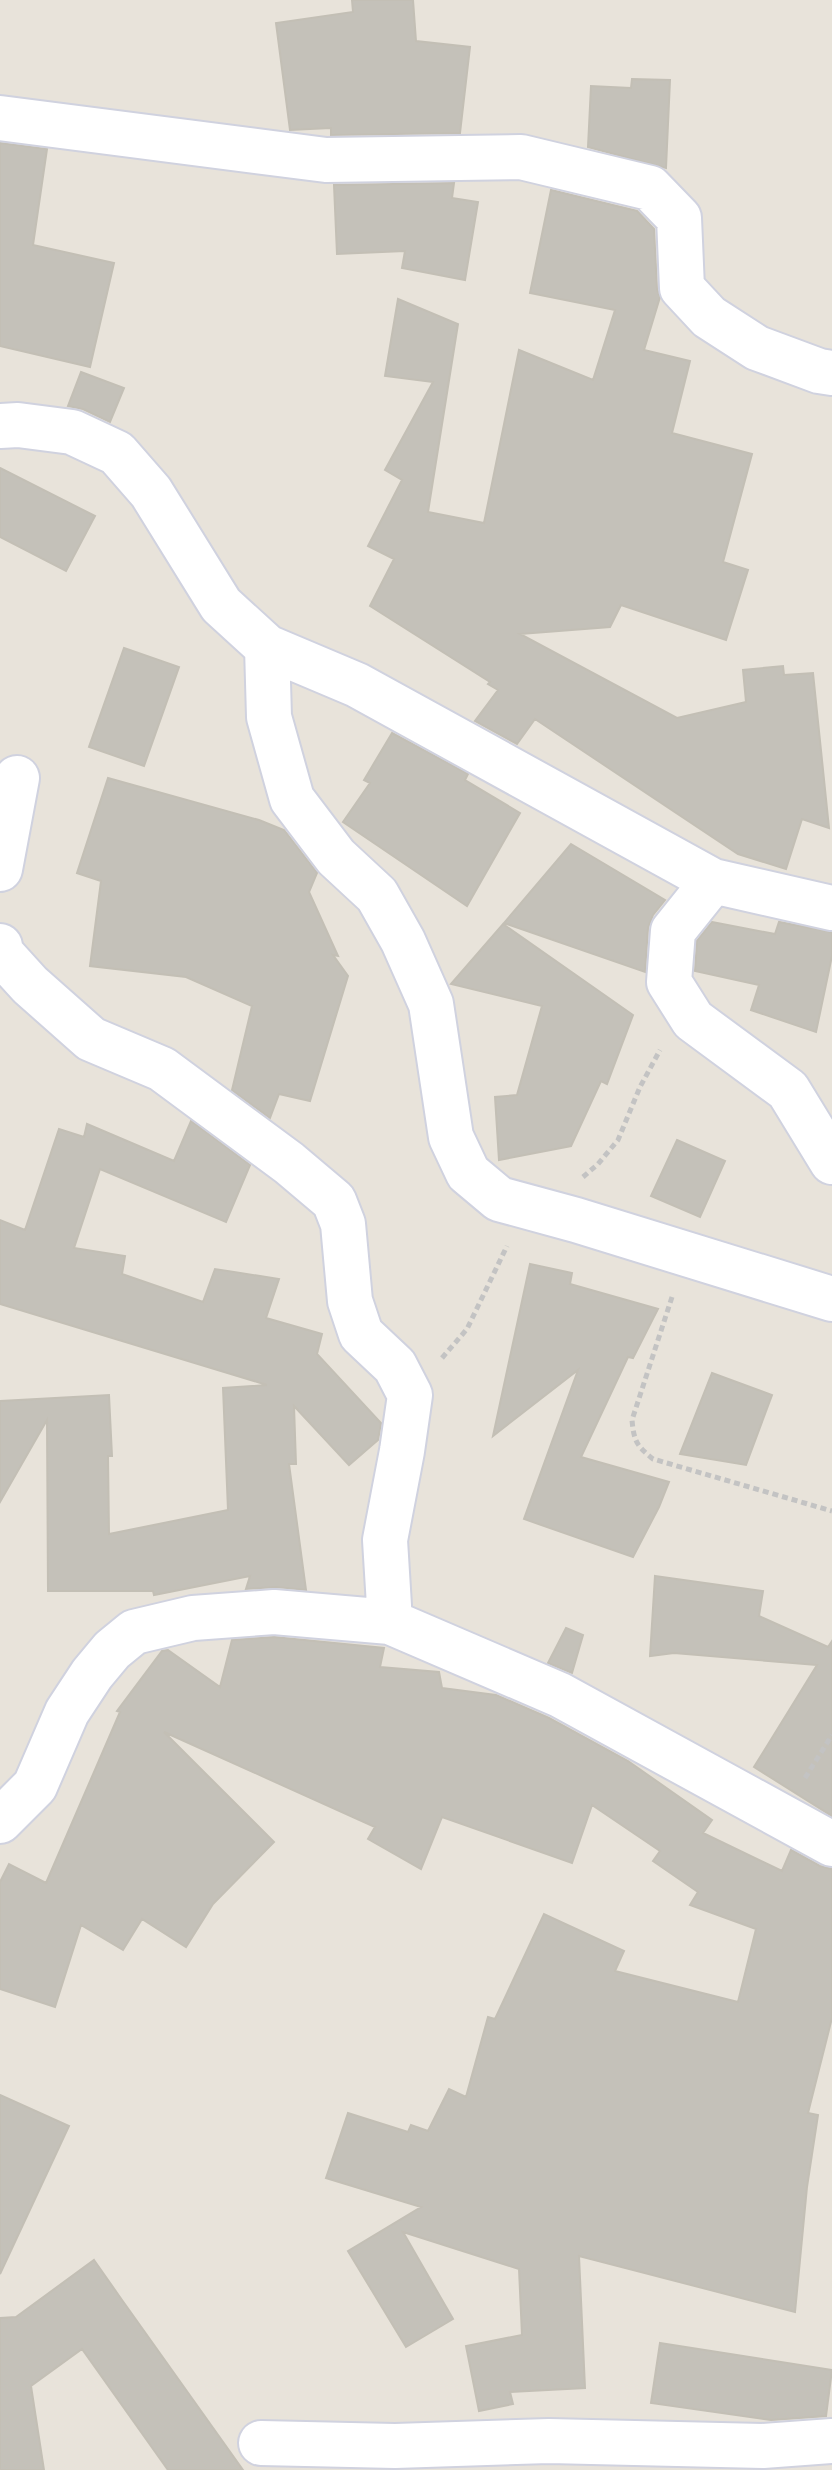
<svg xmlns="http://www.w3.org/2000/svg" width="832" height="2470" viewBox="0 0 832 2470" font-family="'Golos Text',sans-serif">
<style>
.building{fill:#c4c1b9;stroke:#c3bfb5;stroke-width:2}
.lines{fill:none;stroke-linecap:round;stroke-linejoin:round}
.minor-casing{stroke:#d0d2df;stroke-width:48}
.path{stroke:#c3c3c3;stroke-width:5;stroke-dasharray:6 4;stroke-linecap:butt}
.minor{stroke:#fff;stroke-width:44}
</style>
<rect width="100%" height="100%" fill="#e8e3da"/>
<path class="building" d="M 352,0 L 413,0 L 416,41 L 470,47 L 460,133 L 331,135 L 331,128 L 290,130 L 276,23 L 353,12 Z
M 632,79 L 670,80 L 666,168 L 588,147 L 591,86 L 631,88 Z
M 0,143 L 47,149 L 33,245 L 114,263 L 90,367 L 0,346 Z
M 454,183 L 452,198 L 478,202 L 465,280 L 402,268 L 405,251 L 337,254 L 334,185 Z
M 551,190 L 637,211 L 654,229 L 657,289 L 660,297 L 644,350 L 690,361 L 672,433 L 752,454 L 723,562 L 748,570 L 726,640 L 621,605 L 610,627 L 520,634 L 677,718 L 746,702 L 743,670 L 783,666 L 784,675 L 813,673 L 829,828 L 802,819 L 786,869 L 738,854 L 535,719 L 517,744 L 475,721 L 498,690 L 488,684 L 490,682 L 370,606 L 394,559 L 368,546 L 402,480 L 385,470 L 433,382 L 385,376 L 398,299 L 458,324 L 428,512 L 484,523 L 519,350 L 593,380 L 615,310 L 530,293 Z
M 81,372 L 124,388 L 110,422 L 83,409 L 68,406 Z
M 0,468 L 95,516 L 66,571 L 0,537 Z
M 124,648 L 179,667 L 144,766 L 89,747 Z
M 392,733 L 468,774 L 465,780 L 520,813 L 467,906 L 343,822 L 370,783 L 364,780 Z
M 108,778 L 259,820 L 284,830 L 317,873 L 309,892 L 338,956 L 333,955 L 348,976 L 310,1101 L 279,1094 L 270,1118 L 232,1090 L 252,1006 L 186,977 L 90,966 L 101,881 L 77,873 Z
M 571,844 L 665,900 L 653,915 L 648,928 L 645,972 L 504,923 Z
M 712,922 L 775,934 L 779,922 L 832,932 L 832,956 L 816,1032 L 751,1010 L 759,985 L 695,971 L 697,941 Z
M 503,924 L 633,1015 L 607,1084 L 601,1081 L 571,1146 L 499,1160 L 495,1097 L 517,1095 L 542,1006 L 451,984 Z
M 191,1121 L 250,1165 L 226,1222 L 100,1169 L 74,1248 L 125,1256 L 122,1274 L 203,1302 L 215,1269 L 279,1279 L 266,1318 L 322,1334 L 317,1354 L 381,1423 L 378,1440 L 349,1465 L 294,1406 L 296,1464 L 289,1464 L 306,1590 L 276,1587 L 246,1589 L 250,1576 L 154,1595 L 153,1591 L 48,1591 L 47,1420 L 0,1502 L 0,1401 L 109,1395 L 112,1456 L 108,1456 L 109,1534 L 228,1510 L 223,1388 L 267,1385 L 0,1304 L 0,1220 L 25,1230 L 59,1129 L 84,1137 L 87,1124 L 174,1161 Z
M 677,1140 L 725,1161 L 700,1217 L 651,1196 Z
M 530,1264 L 572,1273 L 570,1284 L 658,1309 L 633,1358 L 628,1357 L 581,1457 L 669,1482 L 659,1507 L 633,1557 L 524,1519 L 578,1370 L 493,1436 Z
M 712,1373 L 772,1395 L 746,1465 L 680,1454 Z
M 655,1576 L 763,1591 L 759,1616 L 828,1647 L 832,1641 L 832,1816 L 754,1767 L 817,1665 L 674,1653 L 650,1656 Z
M 566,1628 L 583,1635 L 572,1673 L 548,1663 Z
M 274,1637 L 384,1648 L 380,1667 L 439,1672 L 442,1688 L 496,1695 L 549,1718 L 628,1761 L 712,1820 L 703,1833 L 782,1871 L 791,1850 L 820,1866 L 832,1869 L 832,2018 L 808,2113 L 818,2115 L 807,2187 L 795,2312 L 579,2256 L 585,2388 L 510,2392 L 513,2404 L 479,2411 L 466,2346 L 522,2335 L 519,2269 L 403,2232 L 453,2319 L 406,2347 L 348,2251 L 421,2207 L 326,2178 L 348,2113 L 408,2132 L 411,2125 L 428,2131 L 449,2089 L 466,2097 L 488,2017 L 495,2019 L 544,1914 L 624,1951 L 615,1971 L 738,2002 L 756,1929 L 690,1905 L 698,1892 L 653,1861 L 660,1851 L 592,1805 L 572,1863 L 442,1817 L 421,1869 L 368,1839 L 375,1827 L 164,1732 L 274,1842 L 213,1904 L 186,1947 L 142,1919 L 123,1950 L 81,1925 L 55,2007 L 0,1989 L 0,1882 L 9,1864 L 46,1883 L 120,1712 L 117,1711 L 162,1651 L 168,1650 L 220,1687 L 232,1640 Z
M 0,2095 L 69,2126 L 0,2274 Z
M 94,2260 L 122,2300 L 243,2470 L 168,2470 L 82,2349 L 31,2386 L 44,2470 L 0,2470 L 0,2318 L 16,2317 Z
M 660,2343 L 832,2370 L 826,2416 L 771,2420 L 651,2403 Z"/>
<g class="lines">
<defs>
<path id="minor" d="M 0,118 L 326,160 L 521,157 L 650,188 L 679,218 L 682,288 L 709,317 L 757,348 L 819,371 L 832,373
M 0,426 L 18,425 L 72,432 L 117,453 L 151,492 L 221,605 L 267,647 L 357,685 L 713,881 L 832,908
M 267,647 L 269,717 L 292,799 L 336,857 L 377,895 L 403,941 L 431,1004 L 451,1137 L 468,1173 L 499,1199 L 576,1220 L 832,1299
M 0,869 L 17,778
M 713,881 L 673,931 L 669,982 L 693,1020 L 788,1090 L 832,1162
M 0,946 L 1,953 L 30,985 L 91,1039 L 162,1069 L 289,1163 L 334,1201 L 343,1224 L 350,1301 L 361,1334 L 395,1366 L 410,1395 L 402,1451 L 385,1540 L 390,1622
M 0,1821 L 35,1786 L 67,1712 L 92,1674 L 112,1650 L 134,1632 L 193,1618 L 274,1612 L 390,1622 L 560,1695 L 832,1844
M 261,2443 L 395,2446 L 549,2441 L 763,2446 L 832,2441"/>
</defs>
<use href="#minor" class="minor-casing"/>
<path class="path" d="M 583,1177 L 598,1164 L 618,1140 L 640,1087 L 660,1050
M 672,1297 L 632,1420 C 634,1442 637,1446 653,1459 L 832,1511
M 442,1358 L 467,1329 L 507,1246
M 805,1778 L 832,1735"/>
<use href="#minor" class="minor"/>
</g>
</svg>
